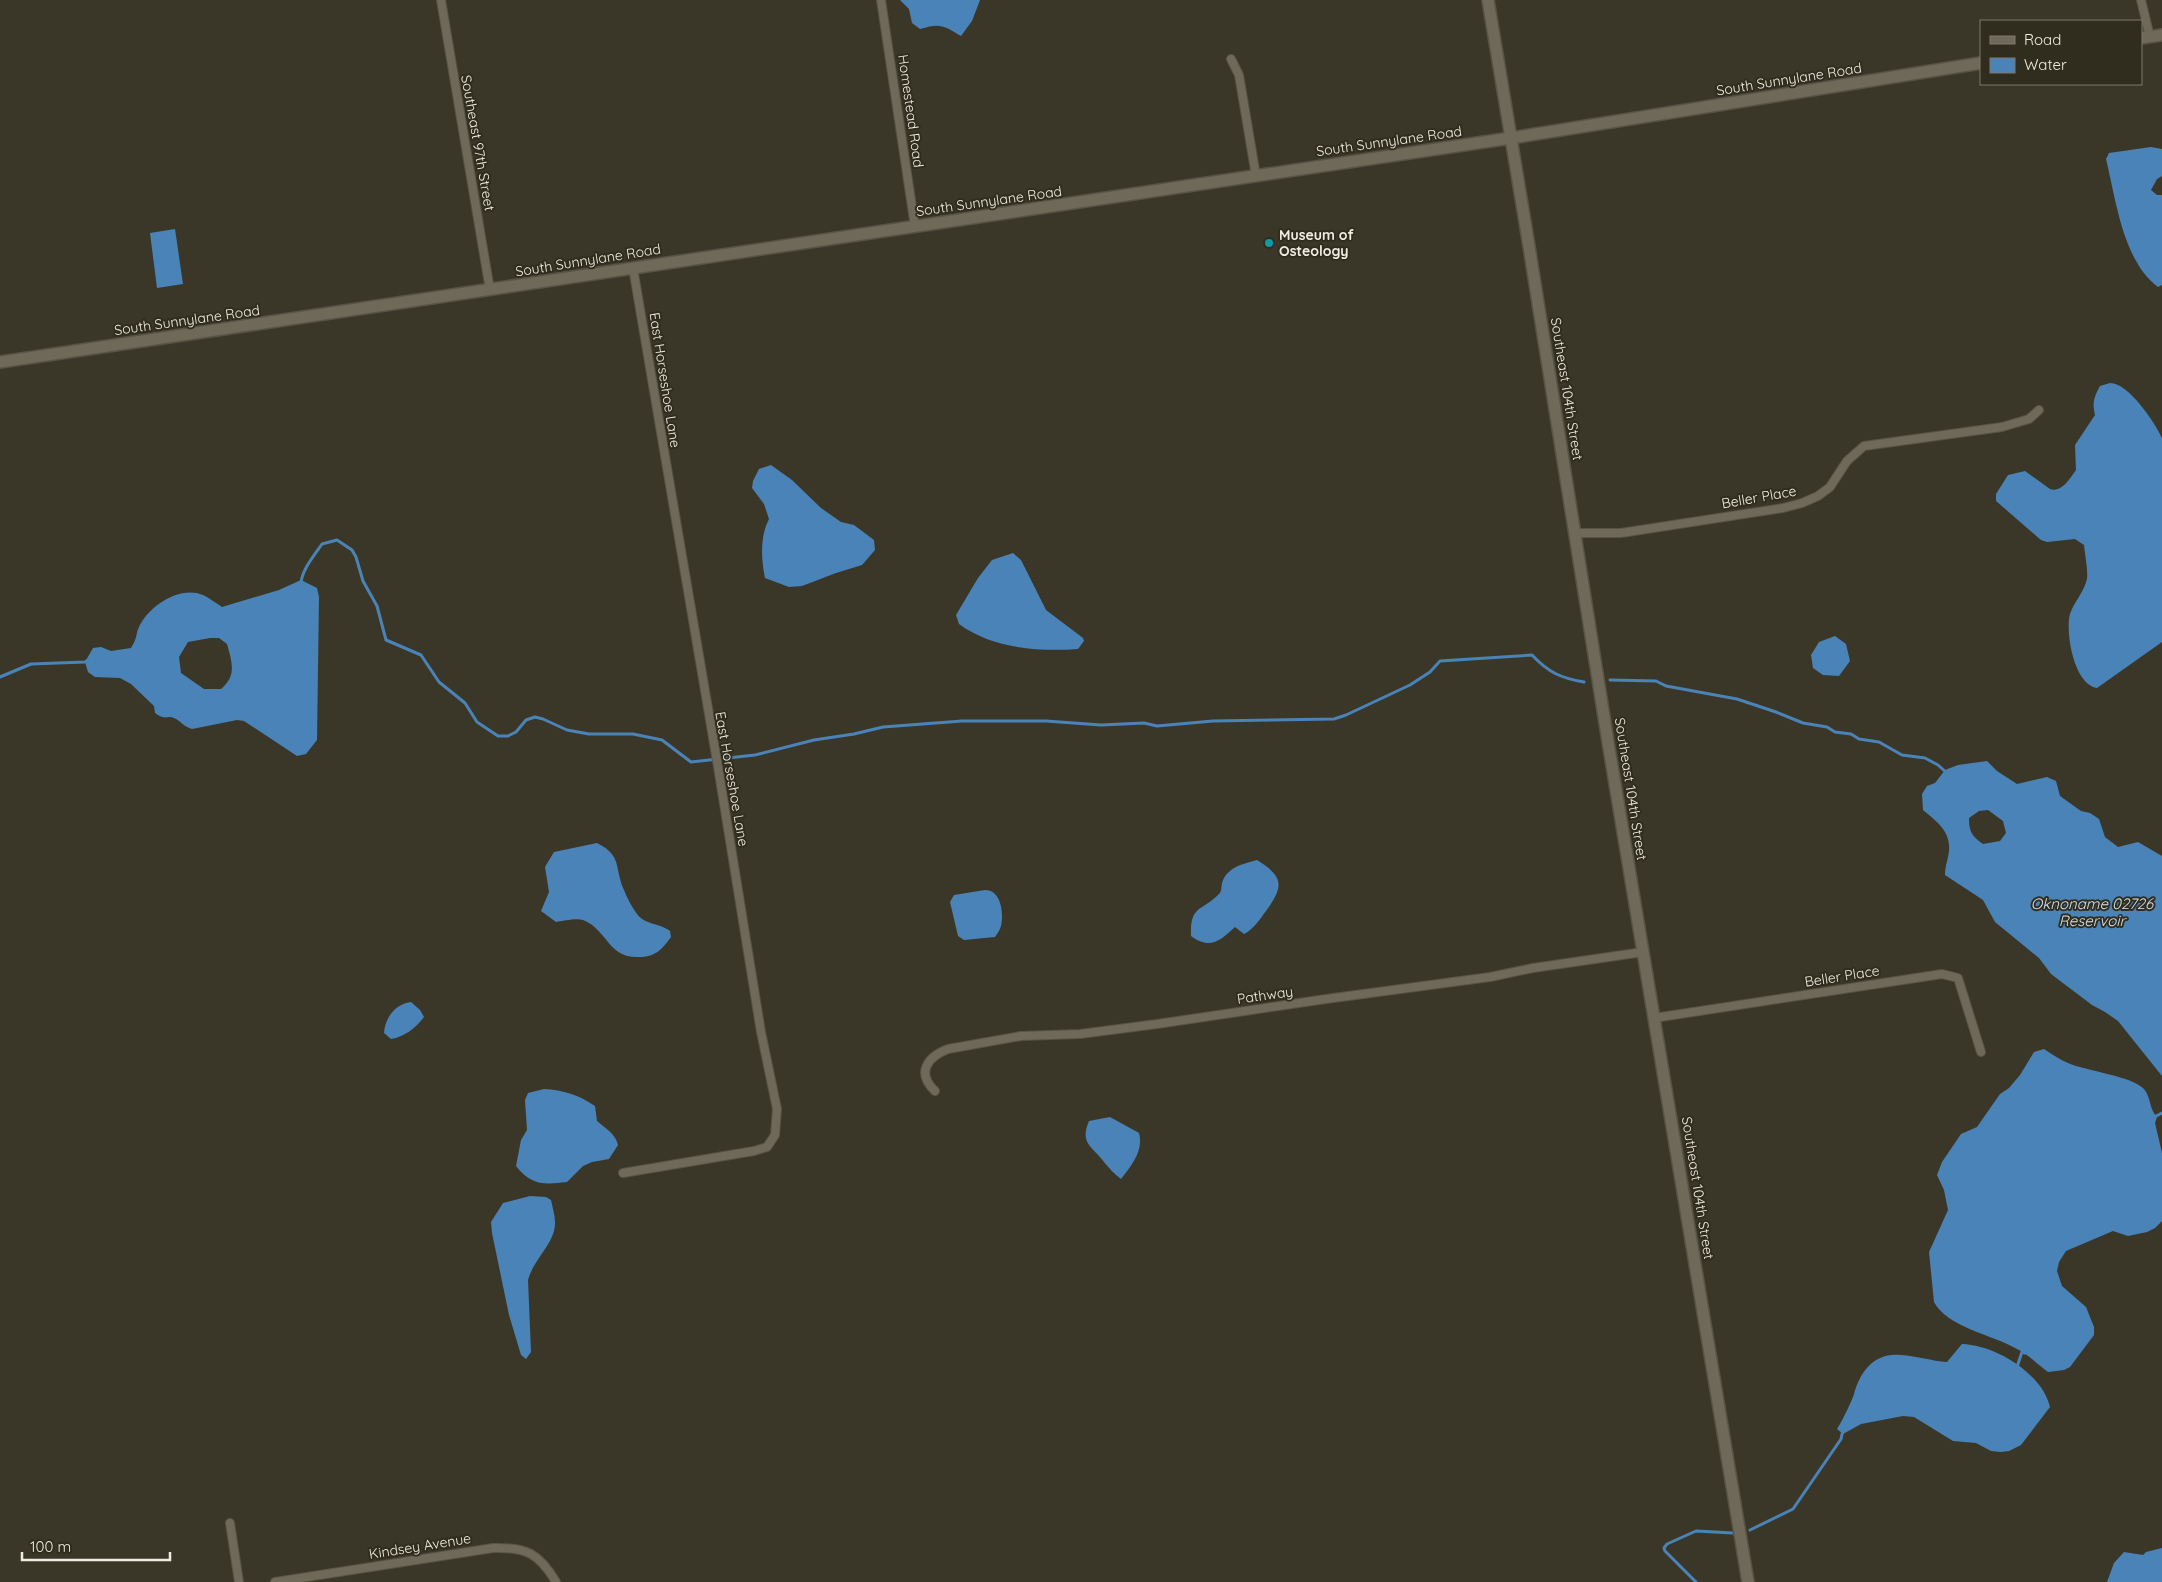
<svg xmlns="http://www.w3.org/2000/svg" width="2162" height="1582" viewBox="0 0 2162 1582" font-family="Quicksand,sans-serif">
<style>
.water{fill:#4a83b7;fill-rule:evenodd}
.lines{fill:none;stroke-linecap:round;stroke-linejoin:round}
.stream{stroke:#4a83b7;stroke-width:3}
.street-casing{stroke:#575447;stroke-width:10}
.secondary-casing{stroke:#575447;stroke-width:14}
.street{stroke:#6e6958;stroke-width:8}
.secondary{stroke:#6e6958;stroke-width:11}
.culture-dot{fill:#0f9aa8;stroke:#312d1e;stroke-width:2}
.labels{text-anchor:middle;stroke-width:4;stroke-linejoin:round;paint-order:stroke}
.street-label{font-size:14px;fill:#efece2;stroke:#312d1e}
.poi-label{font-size:14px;font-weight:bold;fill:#efece2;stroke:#312d1e;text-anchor:start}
.water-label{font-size:15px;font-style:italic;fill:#d1e0ef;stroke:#312d1e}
</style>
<rect width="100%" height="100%" fill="#3b3728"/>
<path class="water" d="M 900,0 L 980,0 L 972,21 L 961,36 C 943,25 940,23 920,29 L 912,23 L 909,9 Z
M 2151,147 L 2162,149 L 2162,176 L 2157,179 L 2151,190 L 2157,195 L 2162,195 L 2162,285 L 2158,287 C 2123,261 2116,200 2106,159 L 2109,153 Z
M 175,229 L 183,284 L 157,288 L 150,233 Z
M 2110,383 C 2129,383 2155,423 2162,438 L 2162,642 L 2097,688 C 2074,685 2065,632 2070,614 C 2074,602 2084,592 2087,579 C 2088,569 2085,556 2084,545 L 2075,539 L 2047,542 L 2041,540 L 1996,501 L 1996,494 L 2008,475 L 2025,471 L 2050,489 C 2062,493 2070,478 2076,470 L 2075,445 L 2095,415 C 2092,403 2094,397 2100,386 Z
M 771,465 L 792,480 L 821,508 L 841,522 L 854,525 L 874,540 L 875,550 L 862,565 L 836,573 L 802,586 L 789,587 L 765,578 C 761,559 760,536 769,519 L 764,504 L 752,488 L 753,481 L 759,469 Z
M 1013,553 L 1021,560 L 1046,610 L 1083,638 L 1084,641 L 1078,649 C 1038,652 991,648 959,624 L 956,615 L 978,578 L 992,560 Z
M 301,580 L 317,588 L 319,597 L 317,740 L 306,754 L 297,756 L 244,721 L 237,720 L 192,729 C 184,727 181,721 174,718 C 166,715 166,721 155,713 L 154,706 L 131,684 L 120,678 L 95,677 L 88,672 L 85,662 L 93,648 L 101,647 L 111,651 L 131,648 C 138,637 135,636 139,627 C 148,607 179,585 203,595 C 209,598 216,603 222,607 L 279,590 ZM 210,638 L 219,638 L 227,644 C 232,662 237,676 221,689 L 204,689 L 181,673 L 179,657 L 188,642 Z
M 1835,636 L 1846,644 L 1850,661 L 1839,676 L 1823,675 L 1813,668 L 1811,655 L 1819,642 Z
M 1987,761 L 1997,771 L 2017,784 L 2047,777 L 2056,781 L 2060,796 L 2081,811 L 2090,813 L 2099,819 L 2105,837 L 2118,847 L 2138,842 L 2162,856 L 2162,1076 L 2118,1021 L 2105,1012 L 2092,1005 L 2051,974 L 2039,958 L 1995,922 L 1983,900 L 1945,875 C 1945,866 1948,860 1949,851 C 1951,831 1936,821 1923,810 L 1922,794 L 1927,786 L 1935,783 L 1945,770 L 1958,765 ZM 1988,810 L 2003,821 L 2006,833 L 2000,841 L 1983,844 C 1972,836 1969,832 1969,818 L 1979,811 Z
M 597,843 C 623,856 614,868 624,890 C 627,898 632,907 637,914 C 645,925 660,923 670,931 L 671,937 C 663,948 656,957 640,957 C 608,959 608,930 583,920 C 576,918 563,921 556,922 L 541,911 L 549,892 L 545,867 L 554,852 Z
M 1257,860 C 1284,877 1284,886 1266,911 C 1260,919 1253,930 1244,934 L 1235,927 C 1220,941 1210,950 1191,936 C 1190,905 1201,912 1219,894 C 1222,891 1221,887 1222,883 C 1227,867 1243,864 1257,860 Z
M 985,890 C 1001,890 1004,913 1001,926 C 1000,930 997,934 995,937 L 964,940 L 958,936 L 950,902 L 954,895 Z
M 411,1002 L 420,1010 L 424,1017 C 416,1028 404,1037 391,1039 L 384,1033 C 385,1018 395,1004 411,1002 Z
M 2044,1049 C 2052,1054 2060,1060 2068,1063 C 2086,1071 2132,1076 2144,1089 C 2151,1097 2149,1109 2157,1117 L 2155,1123 L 2162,1153 L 2162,1221 L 2155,1228 L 2147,1232 L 2128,1236 L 2113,1231 L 2066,1251 L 2059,1262 L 2057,1271 L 2062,1286 L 2086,1307 L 2094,1327 L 2094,1335 L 2070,1367 L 2064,1370 L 2048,1372 C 2038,1365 2028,1354 2017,1349 C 1993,1335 1947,1327 1934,1302 L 1929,1252 L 1948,1210 L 1944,1190 L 1937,1175 L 1942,1162 L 1961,1134 L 1977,1127 L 2000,1094 L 2009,1088 L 2020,1075 L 2034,1052 Z
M 544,1089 C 563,1090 579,1095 595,1106 L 597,1121 C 606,1129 615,1133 618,1145 L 609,1159 L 592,1162 L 583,1166 L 567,1182 C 543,1185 531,1185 516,1166 L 521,1140 L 527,1130 L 525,1100 L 528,1093 Z
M 1110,1117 L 1139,1133 C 1144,1151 1131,1166 1121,1179 C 1113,1173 1110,1169 1104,1162 C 1093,1147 1079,1144 1089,1121 Z
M 530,1196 L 546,1197 L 551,1200 C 553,1210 557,1220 554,1231 C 550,1247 533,1261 528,1280 L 531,1352 L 526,1359 L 521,1355 L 509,1315 L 492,1233 L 491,1222 L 503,1203 Z
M 1962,1344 C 1995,1345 2042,1373 2050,1407 L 2021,1445 L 2009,1451 L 2001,1452 L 1991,1451 L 1976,1443 L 1953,1441 L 1914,1417 L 1903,1416 L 1861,1424 L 1843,1434 L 1837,1429 C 1841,1423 1852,1401 1854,1394 C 1860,1371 1875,1352 1901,1355 C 1917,1356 1932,1361 1947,1362 Z
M 2162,1548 L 2162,1582 L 2107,1582 L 2114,1563 L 2124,1552 L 2143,1555 L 2146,1552 Z"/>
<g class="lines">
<path class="stream" d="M 301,584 C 301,571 315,554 322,544 L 337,540 L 352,550 L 356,557 L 363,581 L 377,606 L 386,640 L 421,655 L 439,682 L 465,703 L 477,722 L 498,736 L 508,736 L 516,732 L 526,720 L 535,717 L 543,719 L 567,730 L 589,734 L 633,734 L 662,740 L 691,762 L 755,755 L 814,740 L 854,734 L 883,727 L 962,721 L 1046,721 L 1101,725 L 1144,723 L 1157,726 L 1213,721 L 1334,719 L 1346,715 L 1410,685 L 1430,672 L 1440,661 L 1532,655 C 1549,673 1561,678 1584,682
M 0,677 L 31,664 L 85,662 L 88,660
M 1610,680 L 1656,681 L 1666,686 L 1737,699 L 1776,712 L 1803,723 L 1827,727 L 1835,732 L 1851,734 L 1859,739 L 1879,742 L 1902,755 L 1925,758 L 1938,765 L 1948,774
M 2154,1117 L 2162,1113
M 2017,1367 L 2022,1352 L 2025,1353
M 1750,1530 L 1793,1509 L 1841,1439 L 1843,1430
M 1696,1582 L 1665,1551 L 1664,1548 L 1667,1544 L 1696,1531 L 1733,1533"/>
<defs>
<path id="street" d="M 441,0 L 490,290
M 881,0 L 915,227
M 2141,0 L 2150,37
M 1231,59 L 1239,75 L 1256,176
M 1575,533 L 1621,533 L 1783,508 L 1802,503 L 1818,496 L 1830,487 L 1847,461 L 1864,446 L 2002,427 L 2029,419 L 2039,410
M 1654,1018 L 1942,974 L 1958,978 L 1981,1052
M 935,1091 C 916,1073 927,1057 948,1049 L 1021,1036 L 1080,1034 L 1157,1024 L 1326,999 L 1490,977 L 1533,968 L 1643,952
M 623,1173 L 754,1151 L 767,1147 L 775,1135 L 777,1109 L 761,1032 L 718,767 L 633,268
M 230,1523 L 239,1582
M 275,1582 L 493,1548 C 526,1547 539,1553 556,1582"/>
<path id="secondary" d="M 1488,0 L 1528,240 L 1608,742 L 1748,1582
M 2141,38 L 2162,35
M 0,362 L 1511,138 L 1981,63"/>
</defs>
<use href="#street" class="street-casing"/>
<use href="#secondary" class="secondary-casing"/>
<use href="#street" class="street"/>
<use href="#secondary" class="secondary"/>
</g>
<circle class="culture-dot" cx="1269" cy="243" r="5"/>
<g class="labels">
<g class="street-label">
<text transform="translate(1789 79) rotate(-9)" y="5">South Sunnylane Road</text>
<text transform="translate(911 111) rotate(82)" y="5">Homestead Road</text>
<text transform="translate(1389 141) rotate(-8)" y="5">South Sunnylane Road</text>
<text transform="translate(478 143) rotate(80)" y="5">Southeast 97th Street</text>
<text transform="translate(989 201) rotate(-8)" y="5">South Sunnylane Road</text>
<text transform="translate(588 260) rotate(-9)" y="5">South Sunnylane Road</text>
<text transform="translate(187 320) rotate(-8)" y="5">South Sunnylane Road</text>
<text transform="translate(665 380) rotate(81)" y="5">East Horseshoe Lane</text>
<text transform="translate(1567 389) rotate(81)" y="5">Southeast 104th Street</text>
<text transform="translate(1759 497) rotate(-10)" y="5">Beller Place</text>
<text transform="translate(732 779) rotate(80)" y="5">East Horseshoe Lane</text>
<text transform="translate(1631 789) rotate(81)" y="5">Southeast 104th Street</text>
<text transform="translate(1842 976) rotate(-9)" y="5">Beller Place</text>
<text transform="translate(1265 995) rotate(-8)" y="5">Pathway</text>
<text transform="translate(1698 1188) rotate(81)" y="5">Southeast 104th Street</text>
<text transform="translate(420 1546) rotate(-9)" y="5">Kindsey Avenue</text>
</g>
<g class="poi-label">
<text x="1279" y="240">Museum of<tspan x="1279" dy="16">Osteology</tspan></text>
</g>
<g class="water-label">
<text x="2092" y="909">Oknoname 02726<tspan x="2092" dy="17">Reservoir</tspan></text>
</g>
</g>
<rect x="1980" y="20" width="162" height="65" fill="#312d1e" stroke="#7d796c"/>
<rect x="1990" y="36" width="25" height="8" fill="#6e6958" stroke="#7d796c"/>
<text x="2024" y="45" font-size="15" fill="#efece2">Road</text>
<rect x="1990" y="58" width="25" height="15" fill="#4a83b7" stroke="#7d796c"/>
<text x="2024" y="70" font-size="15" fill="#efece2">Water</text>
<path d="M22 1552v8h148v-8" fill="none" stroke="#efece2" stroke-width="2.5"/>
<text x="30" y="1552" font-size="15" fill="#efece2" stroke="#312d1e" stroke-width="4" paint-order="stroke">100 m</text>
</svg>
